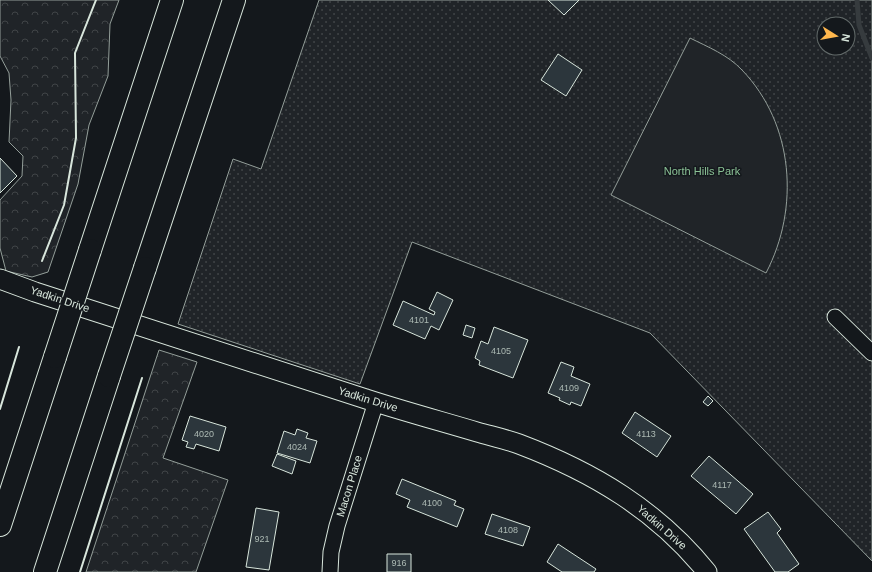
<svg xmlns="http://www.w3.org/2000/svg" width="872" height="572" viewBox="0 0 872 572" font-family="Arial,sans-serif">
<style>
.forest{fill:url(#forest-crowns);stroke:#939e99}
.park{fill:url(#park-dots);stroke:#939e99;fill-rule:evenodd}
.pitch{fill:#202428;stroke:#939e99}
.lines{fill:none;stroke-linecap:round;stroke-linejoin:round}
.stream{stroke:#363b3e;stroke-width:5}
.building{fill:#2c363c;stroke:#d8e6dc}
.minor-casing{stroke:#d8e6dc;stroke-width:17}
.tertiary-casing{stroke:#d8e6dc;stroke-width:21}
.motorway-casing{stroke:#d8e6dc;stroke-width:24}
.minor{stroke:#14181c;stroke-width:15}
.tertiary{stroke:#14181c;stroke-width:19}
.motorway{stroke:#14181c;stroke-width:22}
.motorway-bridge-casing{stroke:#d8e6dc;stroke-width:24;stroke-linecap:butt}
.motorway-bridge{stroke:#14181c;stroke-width:22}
.wall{stroke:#d8e6dc;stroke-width:2}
.labels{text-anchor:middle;stroke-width:3;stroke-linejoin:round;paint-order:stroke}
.number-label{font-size:9px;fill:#adbab4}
.park-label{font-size:11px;fill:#8ac095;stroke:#14181c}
.street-label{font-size:11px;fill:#d8e6dc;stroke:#14181c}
</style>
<defs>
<pattern id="forest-crowns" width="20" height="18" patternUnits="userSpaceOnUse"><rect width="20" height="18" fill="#202428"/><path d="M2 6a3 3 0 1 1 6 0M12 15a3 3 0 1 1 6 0" fill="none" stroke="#404447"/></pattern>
<pattern id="park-dots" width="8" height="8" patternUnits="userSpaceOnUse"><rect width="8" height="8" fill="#202428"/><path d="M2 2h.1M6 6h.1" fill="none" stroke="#404447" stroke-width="1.8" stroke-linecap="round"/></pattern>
</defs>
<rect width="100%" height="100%" fill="#14181c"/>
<path class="forest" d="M 0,0 L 119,0 L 110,24 L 108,76 L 89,125 L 78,184 L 48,272 L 32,277 L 6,271 L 0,248 L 0,200 L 22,176 L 23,156 L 9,142 L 11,100 L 9,73 L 0,56 Z
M 159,350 L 197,362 L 163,458 L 228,480 L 196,572 L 86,572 Z"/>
<path class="park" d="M 319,0 L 872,0 L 872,561 L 650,333 L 412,242 L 360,384 L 178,324 L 233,159 L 261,169 ZM 824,24 L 848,24 L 848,48 L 824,48 Z"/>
<path class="pitch" d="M 690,38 C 708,47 728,55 742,70 C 794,124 800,208 766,273 L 611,195 Z"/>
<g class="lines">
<path class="stream" d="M 857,0 L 859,25 L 872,58"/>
</g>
<path class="building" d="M 548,0 L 579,0 L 564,15 Z
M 558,54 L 582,70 L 566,96 L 541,80 Z
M 0,158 L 17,176 L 0,193 Z
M 437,292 L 453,300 L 439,330 L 431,326 L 425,339 L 393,325 L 403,301 L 434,315 L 435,312 L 429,309 Z
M 466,325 L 475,328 L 472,338 L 463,335 Z
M 494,327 L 528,340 L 513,378 L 479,365 L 480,361 L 475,358 L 481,341 L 488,344 Z
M 561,362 L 574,367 L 571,376 L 590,384 L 581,406 L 571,402 L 570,405 L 559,400 L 560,398 L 548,393 Z
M 708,396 L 713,401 L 708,406 L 703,402 Z
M 635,412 L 671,436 L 657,457 L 622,433 Z
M 190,416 L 226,427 L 219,451 L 196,444 L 194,449 L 186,447 L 188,442 L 182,440 Z
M 297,429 L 308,433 L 306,438 L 317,441 L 310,463 L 277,453 L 284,431 L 295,435 Z
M 277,454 L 296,461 L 292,474 L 272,466 Z
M 709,456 L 753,494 L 736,514 L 691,476 Z
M 402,479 L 456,501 L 454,505 L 464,509 L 457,527 L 407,507 L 410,500 L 396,494 Z
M 256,508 L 279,512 L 269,570 L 246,567 Z
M 768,512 L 781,529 L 777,533 L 799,564 L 788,572 L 775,572 L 744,529 Z
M 492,514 L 530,527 L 523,546 L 485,534 Z
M 558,544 L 596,569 L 594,572 L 562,572 L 547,562 Z
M 387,554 L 411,554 L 411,572 L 387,572 Z"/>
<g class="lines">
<defs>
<path id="minor" d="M 835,317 L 872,353
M 330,572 L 331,552 L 337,526 L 376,402"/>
<path id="tertiary" d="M 0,279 L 35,292 C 146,327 256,363 366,399 C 403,411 440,421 477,432 C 491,436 505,439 519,444 C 593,472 657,510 707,572"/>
<path id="motorway" d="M 90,250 L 172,0
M 145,268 L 234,0
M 0,525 L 55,357
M 45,572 L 109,376"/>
</defs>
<use href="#minor" class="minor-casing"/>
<use href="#tertiary" class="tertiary-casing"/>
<use href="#motorway" class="motorway-casing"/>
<use href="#minor" class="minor"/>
<use href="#tertiary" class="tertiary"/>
<use href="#motorway" class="motorway"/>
<defs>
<path id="motorway-bridge" d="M 55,357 L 90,250
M 109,376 L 145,268"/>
</defs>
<use href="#motorway-bridge" class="motorway-bridge-casing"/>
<use href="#motorway-bridge" class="motorway-bridge"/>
<path class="wall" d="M 42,261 L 64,205 L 76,138 L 75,53 L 96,0
M 0,409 L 19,347
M 80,572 L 142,378"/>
</g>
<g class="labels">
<g class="number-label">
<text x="419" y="323">4101</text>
<text x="501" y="354">4105</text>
<text x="569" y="391">4109</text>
<text x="204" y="437">4020</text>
<text x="646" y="437">4113</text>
<text x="297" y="450">4024</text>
<text x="722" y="488">4117</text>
<text x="432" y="506">4100</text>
<text x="508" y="533">4108</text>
<text x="262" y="542">921</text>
<text x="399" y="566">916</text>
</g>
<g class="park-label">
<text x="702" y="175">North Hills Park</text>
</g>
<g class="street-label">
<text transform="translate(60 299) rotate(18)" y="4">Yadkin Drive</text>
<text transform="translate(368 399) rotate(17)" y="4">Yadkin Drive</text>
<text transform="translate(349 486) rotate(-73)" y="4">Macon Place</text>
<text transform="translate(662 527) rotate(41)" y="4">Yadkin Drive</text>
</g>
</g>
<g transform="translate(836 36) rotate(101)"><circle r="19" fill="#14181c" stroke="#626a69"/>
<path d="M0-3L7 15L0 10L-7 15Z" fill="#ffb74d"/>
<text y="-6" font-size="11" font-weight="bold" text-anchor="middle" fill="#d8e6dc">N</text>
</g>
</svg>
